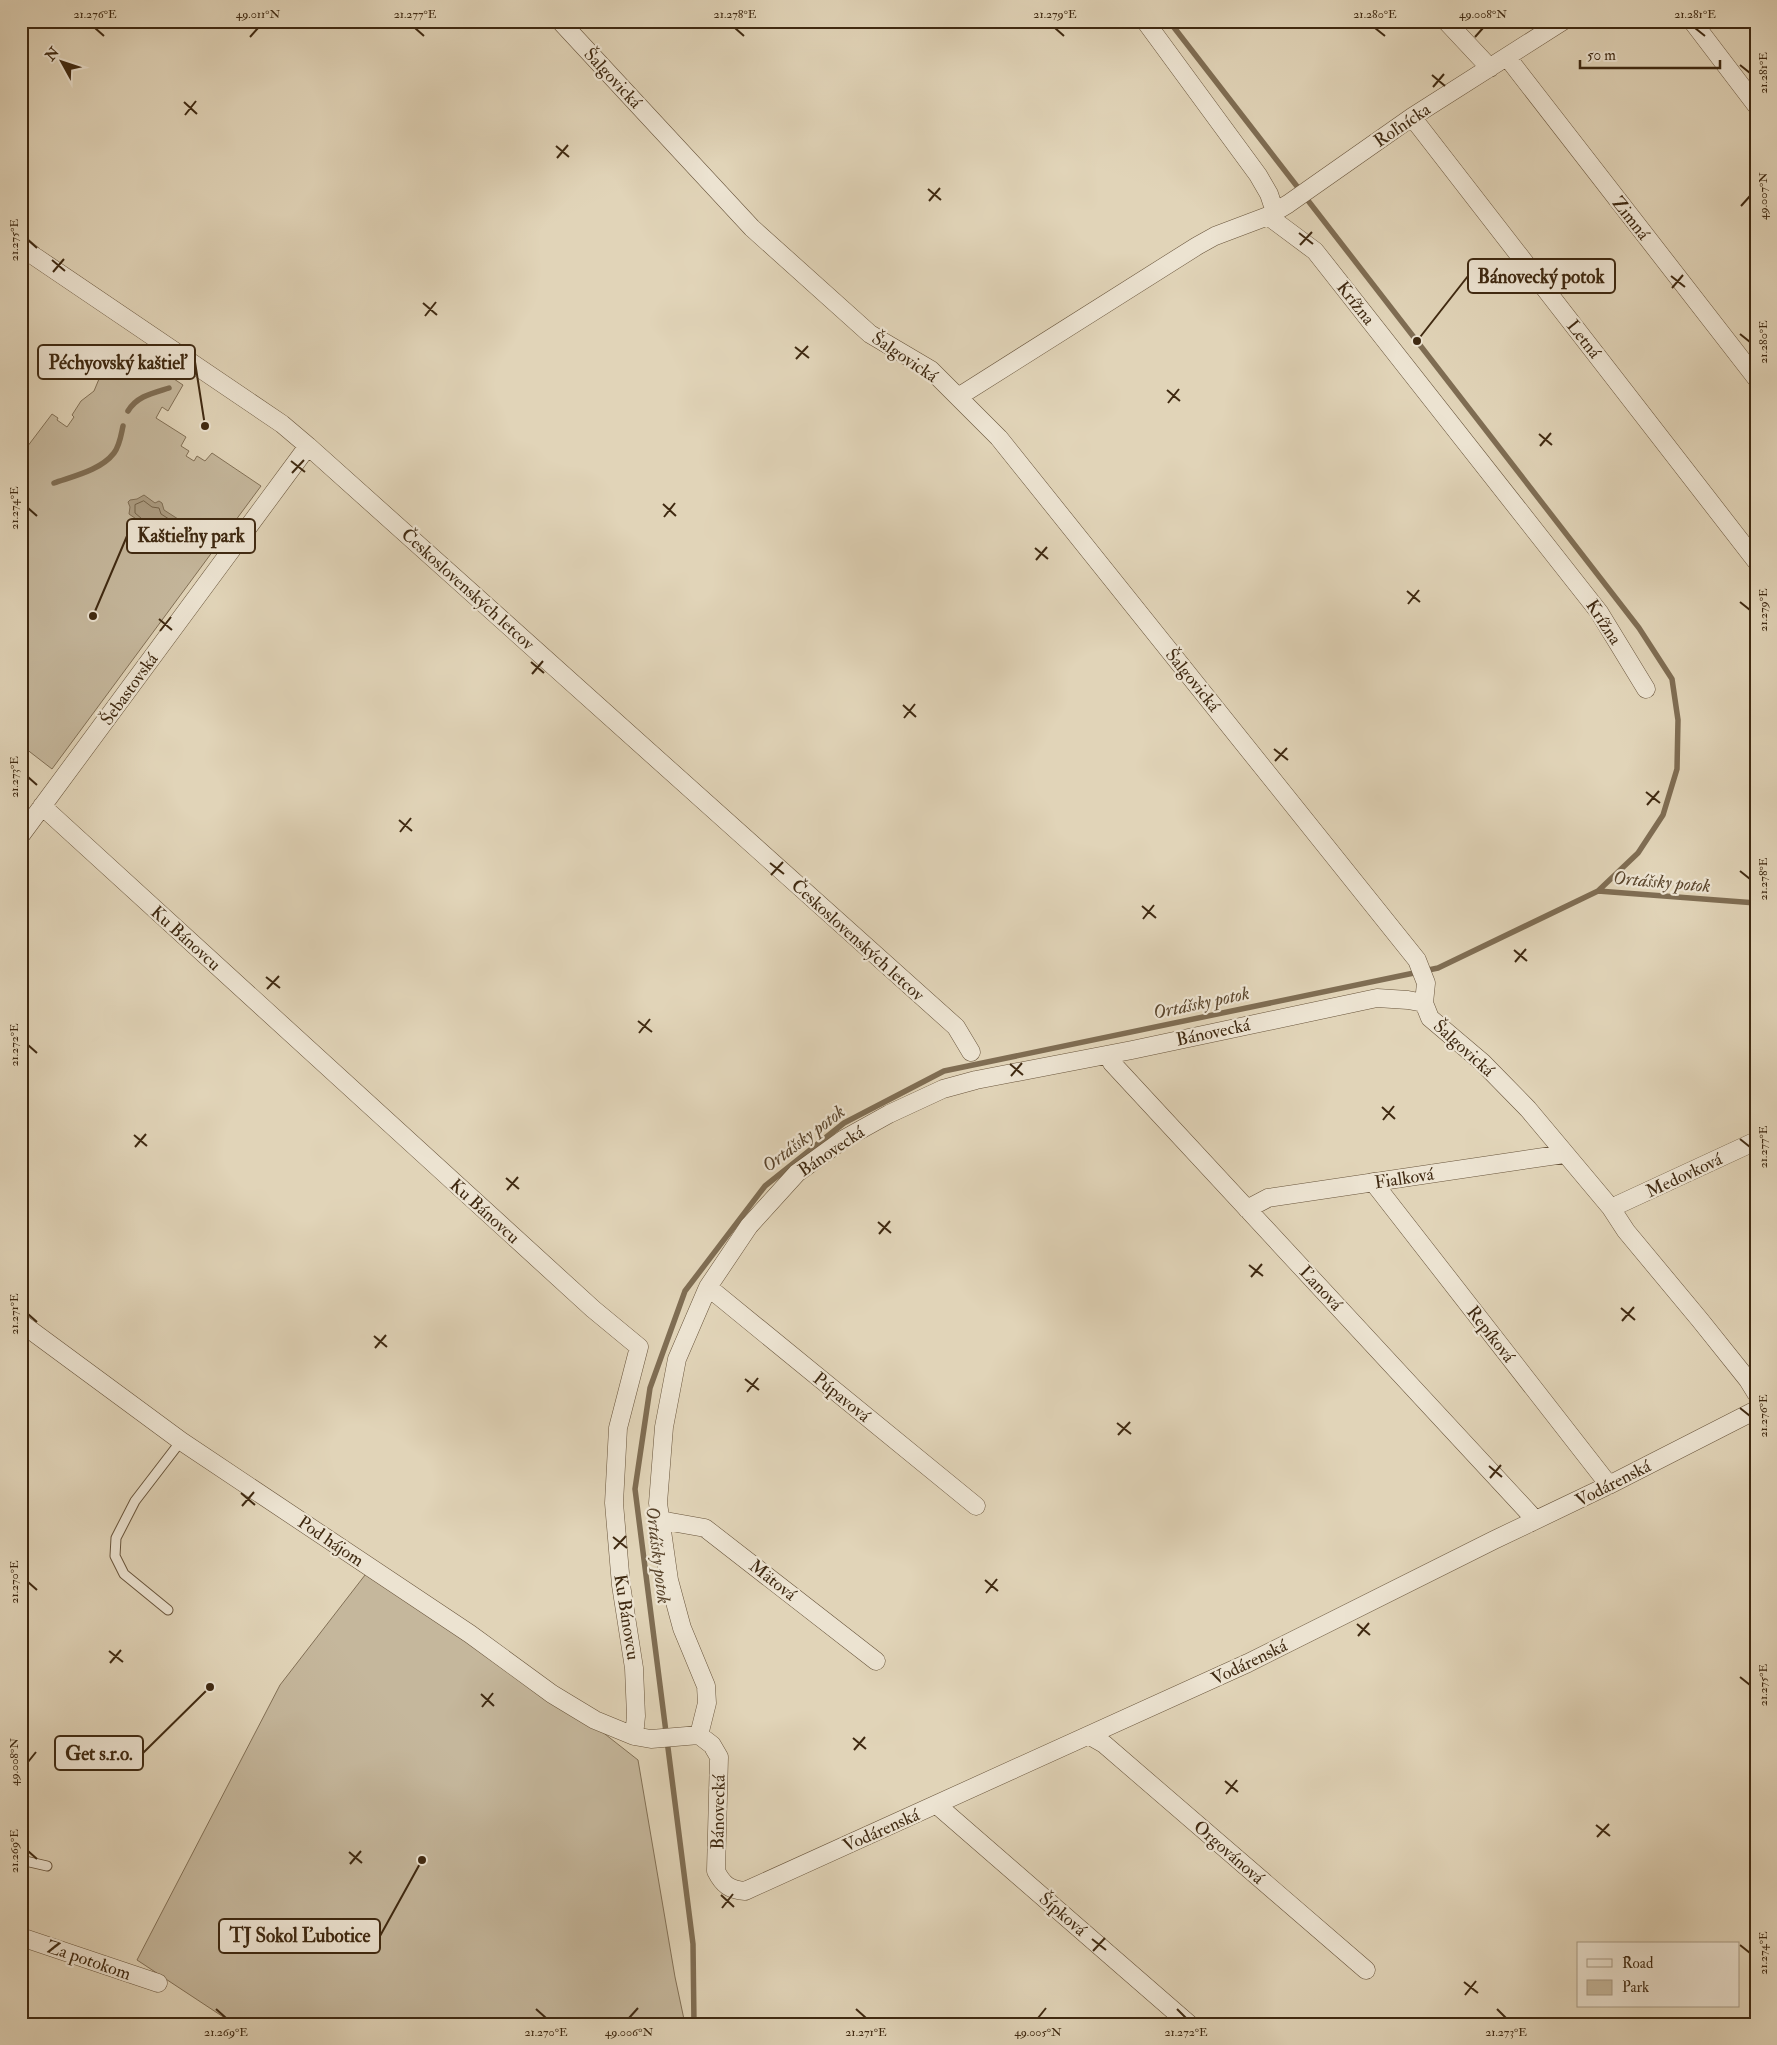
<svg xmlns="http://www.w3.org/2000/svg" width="1777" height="2045" viewBox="0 0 1777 2045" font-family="'IM FELL Double Pica',serif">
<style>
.green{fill:#c5b79c;stroke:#827056}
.water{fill:#aa9a7f;stroke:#7f6d53}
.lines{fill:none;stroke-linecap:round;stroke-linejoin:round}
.shore{stroke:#746248;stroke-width:1}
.stream{stroke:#7f6d53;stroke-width:5.5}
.service-casing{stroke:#68543b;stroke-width:11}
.minor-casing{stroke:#68543b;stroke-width:19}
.service{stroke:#ece3d1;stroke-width:9}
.minor{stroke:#ece3d1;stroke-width:18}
.ticks{fill:none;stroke:#3f2911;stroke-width:2}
.labels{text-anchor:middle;stroke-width:4.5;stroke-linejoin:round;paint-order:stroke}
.street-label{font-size:18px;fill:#3f2911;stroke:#ece3d1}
.water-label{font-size:19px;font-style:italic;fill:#5a452c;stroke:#ece3d1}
.leader{fill:none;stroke:#3f2911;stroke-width:2}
.callout-dot{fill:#3f2911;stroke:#ece3d1;stroke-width:2}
.callout{fill:#ece3d1;stroke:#3f2911;stroke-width:2}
.callout-label{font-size:19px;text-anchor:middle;font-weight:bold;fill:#3f2911}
.neatline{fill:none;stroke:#3f2911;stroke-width:2}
.ticks-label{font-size:12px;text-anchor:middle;fill:#3f2911}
</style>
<rect width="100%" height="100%" fill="#e1d4b8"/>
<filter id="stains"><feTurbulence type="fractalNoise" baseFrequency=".004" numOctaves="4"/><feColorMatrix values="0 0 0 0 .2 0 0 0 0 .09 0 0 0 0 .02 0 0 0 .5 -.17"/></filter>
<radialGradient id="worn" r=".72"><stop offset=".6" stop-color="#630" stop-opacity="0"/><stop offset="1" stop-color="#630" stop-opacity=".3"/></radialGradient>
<path class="green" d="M 123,345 L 183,385 L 168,411 L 162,407 L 156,418 L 186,437 L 181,446 L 189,451 L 186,456 L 194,461 L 197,456 L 205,461 L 212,453 L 261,486 L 52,769 L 21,745 L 21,455 L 52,414 L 58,418 L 57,420 L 67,427 L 74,417 L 72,415 L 81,401 L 94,391 L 104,367 L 113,353 L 116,355 Z
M 372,1566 L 554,1694 L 638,1760 L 675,1977 L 685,2024 L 234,2024 L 137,1960 L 280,1685 Z"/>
<path class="water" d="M 144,495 L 155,503 L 159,501 L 162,503 L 164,510 L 178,519 L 178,532 L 163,536 L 152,529 L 147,532 L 142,529 L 142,523 L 129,514 L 130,507 L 128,502 L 130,500 L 137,499 Z"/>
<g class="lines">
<path class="shore" d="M 144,501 L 152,507 L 159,508 L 161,514 L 172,521 L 172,527 L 163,530 L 154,524 L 148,524 L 135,513 L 135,505 Z"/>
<path class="stream" d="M 1169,21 L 1639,628 L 1672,679 L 1678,720 L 1677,769 L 1663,815 L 1638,853 L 1598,891
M 128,411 C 137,396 153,393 169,388
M 54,483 C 74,476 101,470 114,453 C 120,445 121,435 123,426
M 694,2024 L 693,1944 L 635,1489 L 650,1388 L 685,1291 L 765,1186 L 844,1123 L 944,1071 L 1438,968 L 1598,891 L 1756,903"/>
<defs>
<path id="service" d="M 21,1342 L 29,1329
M 168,1610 L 124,1574 L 115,1556 L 116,1538 L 135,1501 L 181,1441
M 21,1860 L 47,1866
M 21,1953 L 28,1939"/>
<path id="minor" d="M 560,21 L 752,228 L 870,334 L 931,370 L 999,438 L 1417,960 L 1426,983 L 1424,1003 L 1430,1018 L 1482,1062 L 1528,1109 L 1611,1208 L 1626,1231 L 1700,1320 L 1748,1380 L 1756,1393
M 1145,21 L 1258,175 L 1269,194 L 1275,212
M 1446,21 L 1490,68
M 1692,21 L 1756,105
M 1507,57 L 1756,378
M 1412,117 L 1756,561
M 1268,216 L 1288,204 L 1412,117 L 1563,21
M 21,245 L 34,256 L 282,424 L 308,446 L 956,1027 L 971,1052
M 958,397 L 1197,246 L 1215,236 L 1268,216 L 1315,251 L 1599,612 L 1646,689
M 42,806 L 593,1309 L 639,1347 L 618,1428 L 614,1503 L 621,1585 L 634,1668 L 636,1716 L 634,1736
M 21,835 L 308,446
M 1108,1055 L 1112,1063 L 1530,1514 L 1530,1523
M 1373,1182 L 1609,1485
M 1611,1208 L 1756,1141
M 1247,1209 L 1268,1198 L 1564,1154
M 708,1287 L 976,1506
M 21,1323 L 181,1441 L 470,1634 L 552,1694 L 595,1720 L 634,1736 L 651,1739 L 699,1735 L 712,1745 L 719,1757 L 716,1871 C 723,1885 730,1890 745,1891 L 1248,1663 L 1494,1540 L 1609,1485 L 1756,1410
M 660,1520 L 705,1528 L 876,1661
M 699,1735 L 707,1703 L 706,1686 L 682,1628 L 669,1580 L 658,1503 L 664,1427 L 677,1359 L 708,1287 L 749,1226 L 797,1173 L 844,1139 L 889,1114 L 943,1089 L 976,1080 L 1132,1050 L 1377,998 L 1408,1000 L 1424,1003
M 1090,1736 L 1104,1744 L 1366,1970
M 937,1805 L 1189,2024
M 21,1937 L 158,1983"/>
</defs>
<use href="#service" class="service-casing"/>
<use href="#minor" class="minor-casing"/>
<use href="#service" class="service"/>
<use href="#minor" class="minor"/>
</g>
<path class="ticks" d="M 95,28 L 104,36M 415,28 L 424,36M 735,28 L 744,36M 1055,28 L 1064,36M 1375,28 L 1385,36M 1695,28 L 1705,36M 250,37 L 258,28M 1475,37 L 1483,28M 1740,65 L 1750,73M 1432,75 L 1445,86M 1433,87 L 1444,74M 184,102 L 197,114M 185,115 L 196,101M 556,146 L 569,157M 557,158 L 568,145M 928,189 L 941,200M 929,201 L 940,188M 1741,206 L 1750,196M 1299,233 L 1313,244M 28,240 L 37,248M 1300,245 L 1312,232M 52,260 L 65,271M 53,272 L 64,259M 1671,276 L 1685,287M 1672,288 L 1683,275M 423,303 L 437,315M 425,316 L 436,302M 1740,334 L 1750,342M 795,347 L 809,358M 796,359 L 808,346M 1167,390 L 1180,401M 1168,403 L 1179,389M 1539,434 L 1552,445M 1540,446 L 1551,433M 291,461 L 305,472M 292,473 L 304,460M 663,504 L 676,516M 28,508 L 37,516M 664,517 L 675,503M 1035,548 L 1048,559M 1036,560 L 1047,547M 1407,591 L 1420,602M 1740,602 L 1750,610M 1408,604 L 1419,590M 159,619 L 172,630M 160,631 L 171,617M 531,662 L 544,673M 532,674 L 543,661M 903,705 L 916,717M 904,718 L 915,704M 1274,749 L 1288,760M 1275,761 L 1287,748M 28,777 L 37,785M 1646,792 L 1660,803M 1647,805 L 1659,791M 399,820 L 412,831M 400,832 L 411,818M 770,863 L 784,874M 1740,871 L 1750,879M 771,875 L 783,862M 1142,906 L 1156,918M 1143,919 L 1154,905M 1514,950 L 1527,961M 1515,962 L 1526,949M 266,977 L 280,988M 267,989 L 279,976M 638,1021 L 652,1032M 639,1033 L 650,1019M 28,1045 L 37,1053M 1010,1064 L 1023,1075M 1011,1076 L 1022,1063M 1382,1107 L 1395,1119M 1383,1120 L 1394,1106M 134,1135 L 147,1146M 1740,1139 L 1750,1147M 135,1147 L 146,1134M 506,1178 L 519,1189M 507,1190 L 518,1177M 878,1222 L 891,1233M 879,1234 L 890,1221M 1249,1265 L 1263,1276M 1251,1277 L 1262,1264M 1621,1308 L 1635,1320M 28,1314 L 37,1322M 1622,1321 L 1634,1307M 374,1336 L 387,1347M 375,1348 L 386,1335M 745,1379 L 759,1390M 747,1392 L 758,1378M 1740,1408 L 1750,1416M 1117,1423 L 1131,1434M 1118,1435 L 1130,1422M 1489,1466 L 1502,1477M 1490,1478 L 1501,1465M 241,1493 L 255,1505M 242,1506 L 254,1492M 613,1537 L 627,1548M 614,1549 L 626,1536M 985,1580 L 998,1591M 28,1582 L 37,1590M 986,1593 L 997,1579M 1357,1624 L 1370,1635M 1358,1636 L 1369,1623M 109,1651 L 123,1662M 110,1663 L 121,1650M 1740,1677 L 1750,1685M 481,1694 L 494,1706M 482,1707 L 493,1693M 853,1738 L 866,1749M 854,1750 L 865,1737M 28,1762 L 36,1752M 1225,1781 L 1238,1792M 1226,1794 L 1237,1780M 1596,1825 L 1610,1836M 1597,1837 L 1609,1824M 28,1851 L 37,1859M 349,1852 L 362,1863M 350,1864 L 361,1851M 721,1895 L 734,1907M 722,1908 L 733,1894M 1092,1939 L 1106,1950M 1740,1945 L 1750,1953M 1093,1951 L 1105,1938M 1464,1982 L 1478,1993M 1465,1995 L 1476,1981M 216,2009 L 226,2018M 536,2009 L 546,2018M 856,2009 L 866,2018M 1177,2009 L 1186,2018M 1497,2009 L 1506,2018M 629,2018 L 638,2008M 1038,2018 L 1046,2008"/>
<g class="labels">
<g class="street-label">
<text transform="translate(613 78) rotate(47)" y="6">Šalgovická</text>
<text transform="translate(1402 125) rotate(-34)" y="6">Roľnícka</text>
<text transform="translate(1631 218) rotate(52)" y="6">Zimná</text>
<text transform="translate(1356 303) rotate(52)" y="6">Krížna</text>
<text transform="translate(1584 339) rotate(52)" y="6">Letná</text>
<text transform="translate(905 357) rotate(34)" y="6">Šalgovická</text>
<text transform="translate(468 589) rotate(42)" y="6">Československých letcov</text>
<text transform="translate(1604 622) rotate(57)" y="6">Krížna</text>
<text transform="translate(1193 680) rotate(51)" y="6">Šalgovická</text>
<text transform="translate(129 689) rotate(-54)" y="6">Šebastovská</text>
<text transform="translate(186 938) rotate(42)" y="6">Ku Bánovcu</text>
<text transform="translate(858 940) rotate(42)" y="6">Československých letcov</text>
<text transform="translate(1213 1032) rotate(-12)" y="6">Bánovecká</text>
<text transform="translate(1464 1048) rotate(42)" y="6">Šalgovická</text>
<text transform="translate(831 1151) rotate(-34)" y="6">Bánovecká</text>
<text transform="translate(1684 1175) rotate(-25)" y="6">Medovková</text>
<text transform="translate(1404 1178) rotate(-9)" y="6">Fialková</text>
<text transform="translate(485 1211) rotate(42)" y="6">Ku Bánovcu</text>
<text transform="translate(1321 1288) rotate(47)" y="6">Ľanová</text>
<text transform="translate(1491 1334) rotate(52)" y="6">Repíková</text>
<text transform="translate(842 1397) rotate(39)" y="6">Púpavová</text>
<text transform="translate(1613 1483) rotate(-27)" y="6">Vodárenská</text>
<text transform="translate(331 1541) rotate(34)" y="6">Pod hájom</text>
<text transform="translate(773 1580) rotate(38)" y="6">Mätová</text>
<text transform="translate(627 1617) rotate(81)" y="6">Ku Bánovcu</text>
<text transform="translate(1249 1662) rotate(-26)" y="6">Vodárenská</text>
<text transform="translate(718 1812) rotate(-89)" y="6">Bánovecká</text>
<text transform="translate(881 1830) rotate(-24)" y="6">Vodárenská</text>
<text transform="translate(1229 1852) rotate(41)" y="6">Orgovánová</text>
<text transform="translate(1063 1914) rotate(41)" y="6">Šípková</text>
<text transform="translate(89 1960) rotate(19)" y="6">Za potokom</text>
</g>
<g class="water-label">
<text transform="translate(1662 881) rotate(5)" y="7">Ortášsky potok</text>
<text transform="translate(1201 1002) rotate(-12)" y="7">Ortášsky potok</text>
<text transform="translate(803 1138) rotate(-37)" y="7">Ortášsky potok</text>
<text transform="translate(659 1555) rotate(83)" y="7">Ortášsky potok</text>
</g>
</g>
<path class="leader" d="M1417 341L1468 276M205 426L195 362M93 616L127 536M210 1687L143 1753M422 1860L380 1936"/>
<g class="callout-dot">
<circle cx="1417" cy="341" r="5"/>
<circle cx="205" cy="426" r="5"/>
<circle cx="93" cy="616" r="5"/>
<circle cx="210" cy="1687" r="5"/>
<circle cx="422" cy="1860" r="5"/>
</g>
<g class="callout">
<rect x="1468" y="259" width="147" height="34" rx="5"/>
<rect x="38" y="345" width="157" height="34" rx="5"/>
<rect x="127" y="519" width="128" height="34" rx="5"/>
<rect x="55" y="1736" width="88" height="34" rx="5"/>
<rect x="219" y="1919" width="161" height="34" rx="5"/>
</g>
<g class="callout-label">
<text x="1541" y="283">Bánovecký potok</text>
<text x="117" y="369">Péchyovský kaštieľ</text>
<text x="191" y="542">Kaštieľny park</text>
<text x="99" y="1760">Get s.r.o.</text>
<text x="300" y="1942">TJ Sokol Ľubotice</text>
</g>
<rect width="1777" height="2045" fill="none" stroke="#e1d4b8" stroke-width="55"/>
<rect x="1577" y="1942" width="162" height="65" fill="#ece3d1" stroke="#a79984"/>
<rect x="1587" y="1959" width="25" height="8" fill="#ece3d1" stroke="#a79984"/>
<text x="1622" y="1968" font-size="15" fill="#3f2911">Road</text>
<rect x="1587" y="1980" width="25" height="15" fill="#c5b79c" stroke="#a79984"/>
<text x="1622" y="1992" font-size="15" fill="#3f2911">Park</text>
<g transform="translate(62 62) rotate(310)" stroke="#ece3d1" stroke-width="4" paint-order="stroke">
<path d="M0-4L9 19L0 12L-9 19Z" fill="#3f2911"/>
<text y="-8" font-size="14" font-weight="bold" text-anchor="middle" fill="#3f2911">N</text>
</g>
<path d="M1580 60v8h140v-8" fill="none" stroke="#3f2911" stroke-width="2.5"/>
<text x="1587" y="60" font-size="15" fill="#3f2911" stroke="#ece3d1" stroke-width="4" paint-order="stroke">50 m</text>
<rect x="28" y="28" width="1722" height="1990" class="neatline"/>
<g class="ticks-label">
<text x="95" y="18">21.276°E</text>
<text x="258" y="18">49.011°N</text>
<text x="415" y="18">21.277°E</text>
<text x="735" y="18">21.278°E</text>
<text x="1055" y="18">21.279°E</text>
<text x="1375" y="18">21.280°E</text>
<text x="1483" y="18">49.008°N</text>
<text x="1695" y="18">21.281°E</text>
<text transform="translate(1763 73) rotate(-90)" y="4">21.281°E</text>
<text transform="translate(1763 196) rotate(-90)" y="4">49.007°N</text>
<text transform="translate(14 240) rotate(-90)" y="4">21.275°E</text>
<text transform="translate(1763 342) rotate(-90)" y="4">21.280°E</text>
<text transform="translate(14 508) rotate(-90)" y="4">21.274°E</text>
<text transform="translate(1763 610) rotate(-90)" y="4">21.279°E</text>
<text transform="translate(14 777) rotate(-90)" y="4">21.273°E</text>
<text transform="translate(1763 879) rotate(-90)" y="4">21.278°E</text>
<text transform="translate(14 1045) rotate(-90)" y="4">21.272°E</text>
<text transform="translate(1763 1147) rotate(-90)" y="4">21.277°E</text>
<text transform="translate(14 1314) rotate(-90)" y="4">21.271°E</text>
<text transform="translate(1763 1416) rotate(-90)" y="4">21.276°E</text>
<text transform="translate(14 1582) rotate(-90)" y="4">21.270°E</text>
<text transform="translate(1763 1685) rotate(-90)" y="4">21.275°E</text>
<text transform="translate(14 1762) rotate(-90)" y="4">49.008°N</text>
<text transform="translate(14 1851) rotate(-90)" y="4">21.269°E</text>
<text transform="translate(1763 1953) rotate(-90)" y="4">21.274°E</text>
<text x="226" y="2036">21.269°E</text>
<text x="546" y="2036">21.270°E</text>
<text x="629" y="2036">49.006°N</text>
<text x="866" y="2036">21.271°E</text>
<text x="1038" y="2036">49.005°N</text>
<text x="1186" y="2036">21.272°E</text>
<text x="1506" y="2036">21.273°E</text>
</g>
<rect width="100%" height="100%" filter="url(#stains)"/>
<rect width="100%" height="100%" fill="url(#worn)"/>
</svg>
